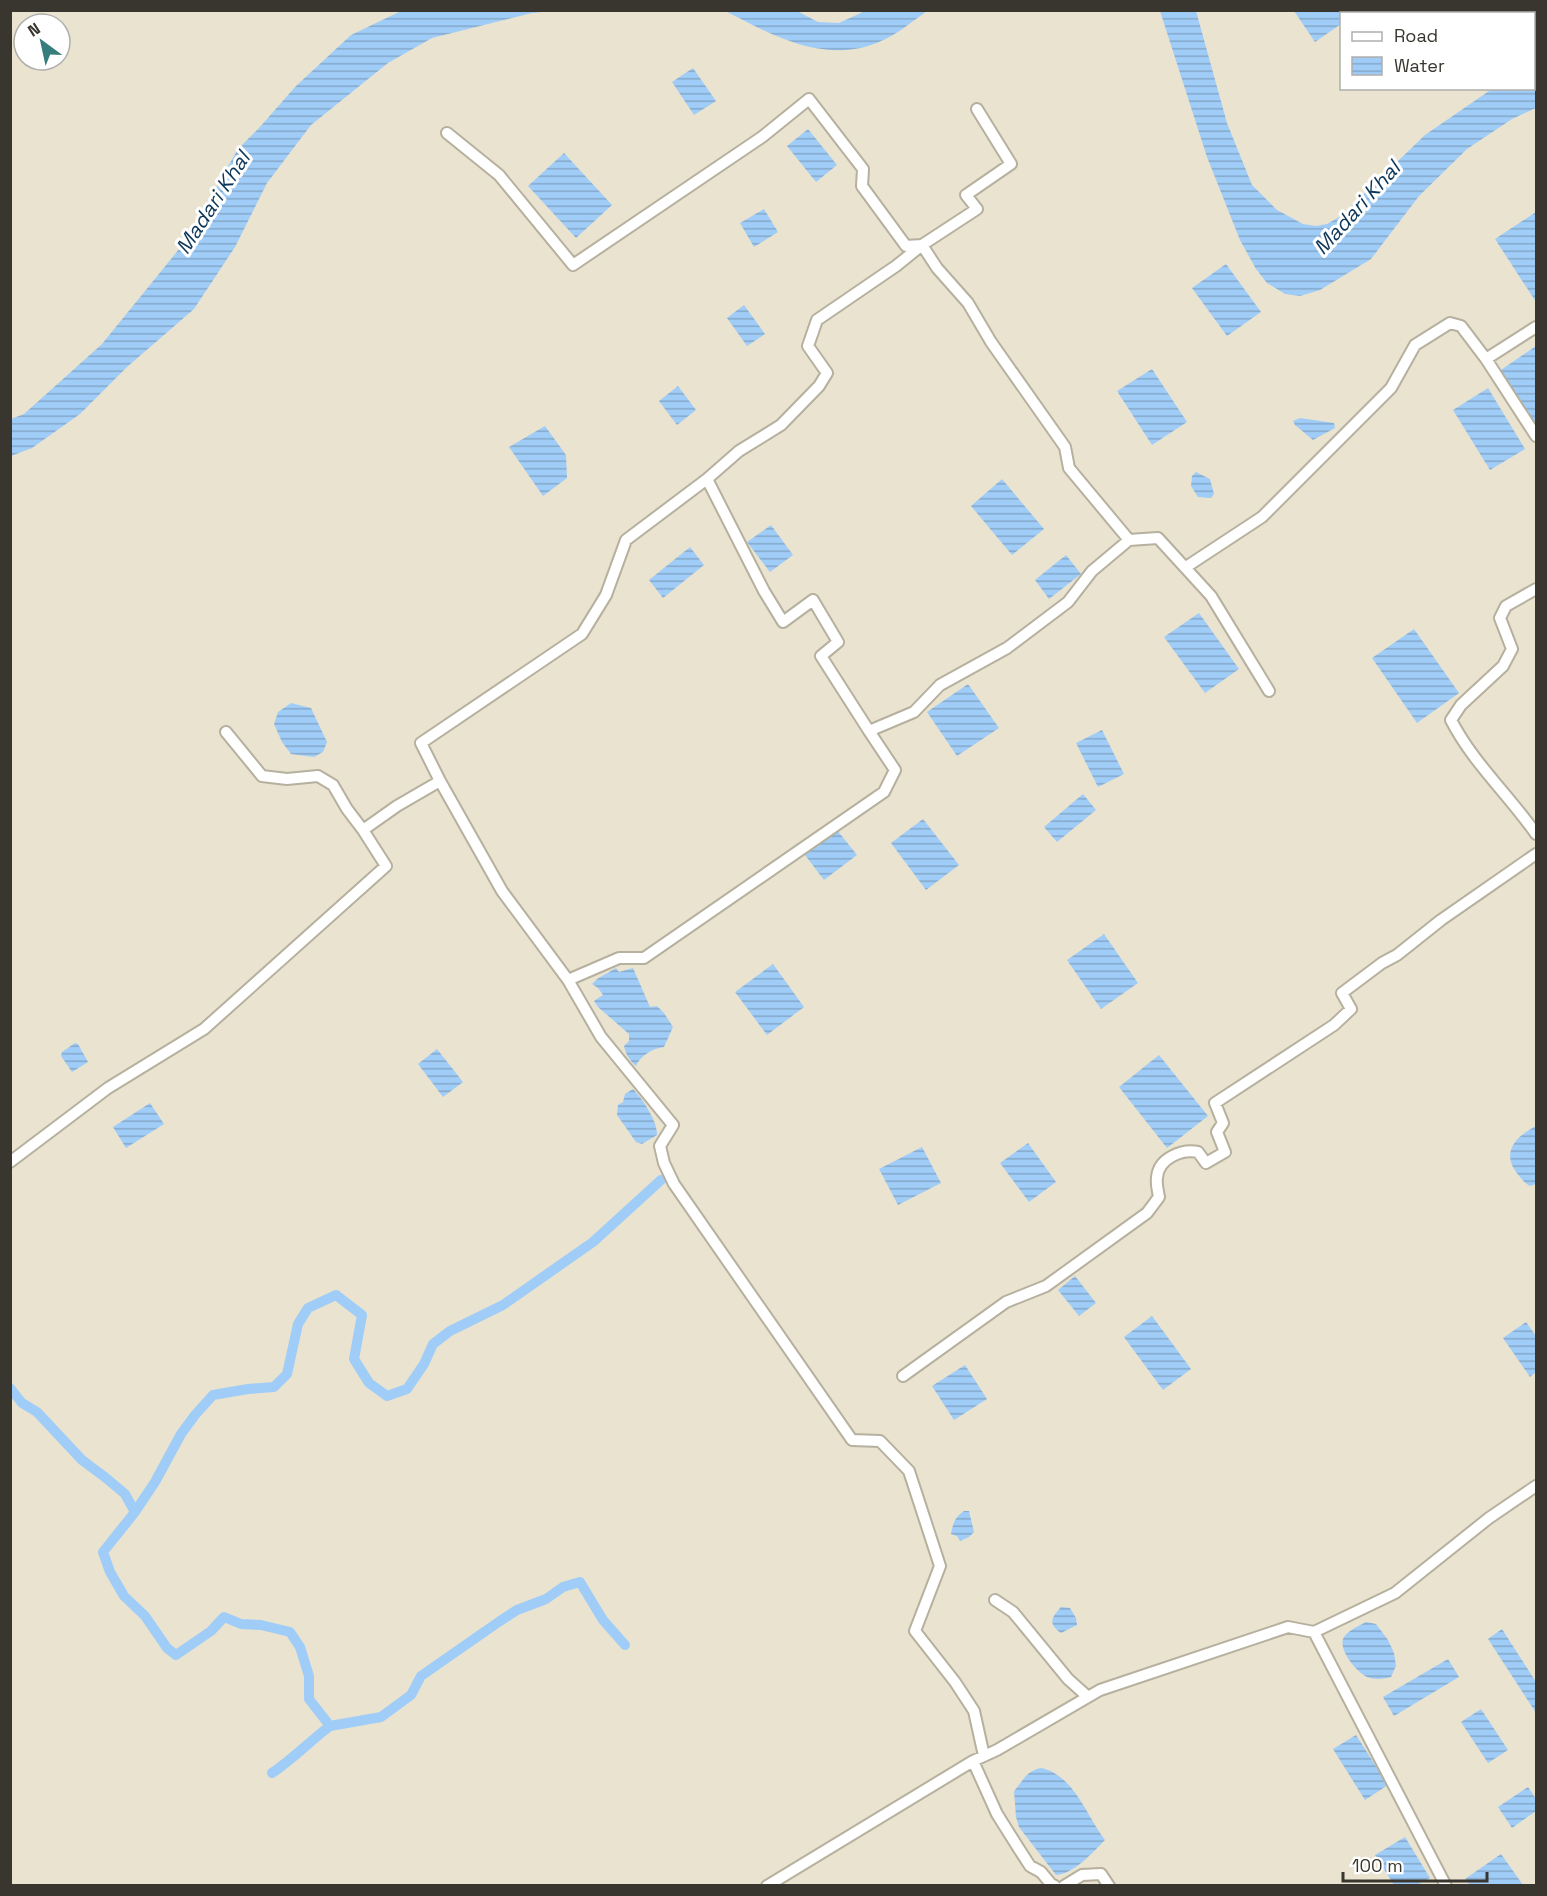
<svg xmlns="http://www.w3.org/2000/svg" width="1547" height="1896" viewBox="0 0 1547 1896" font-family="'Space Grotesk',sans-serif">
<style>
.water{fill:url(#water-rules)}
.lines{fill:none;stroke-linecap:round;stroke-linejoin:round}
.canal{stroke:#a0cdf8;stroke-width:10}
.minor-casing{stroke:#b6b09e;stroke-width:14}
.minor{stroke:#fff;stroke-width:10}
.labels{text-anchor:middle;stroke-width:6;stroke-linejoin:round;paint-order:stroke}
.water-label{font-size:21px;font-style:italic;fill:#0d3759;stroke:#fff}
</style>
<defs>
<pattern id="water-rules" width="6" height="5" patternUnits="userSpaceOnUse" patternTransform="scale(1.5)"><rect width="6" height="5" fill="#a0cdf8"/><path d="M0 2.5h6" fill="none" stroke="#83a7c9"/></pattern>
</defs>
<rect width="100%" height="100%" fill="#e9e3d0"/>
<path class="water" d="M 1356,10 L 1357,13 L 1342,14 L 1341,24 L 1315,42 L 1294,11 Z
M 401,11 L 554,11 L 532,13 L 432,38 L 388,63 L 311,125 L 267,183 L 235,247 L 194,309 L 127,367 L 80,414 L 32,448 L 11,456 L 11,419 L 24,414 L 102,344 L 184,243 L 238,149 L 259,128 L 296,86 L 351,35 Z
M 725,11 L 797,11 L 818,22 L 839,23 L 865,11 L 927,11 C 909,24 890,40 868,46 C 816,61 769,33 725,11 Z
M 1160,11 L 1196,11 L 1227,123 L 1252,185 L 1277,210 L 1303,224 L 1316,226 L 1327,224 L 1341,216 L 1425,135 L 1489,91 L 1493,89 L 1534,88 L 1534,66 L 1536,65 L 1536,108 L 1512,119 L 1467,149 L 1419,196 L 1371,259 L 1320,290 L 1300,296 L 1285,294 L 1267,283 L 1256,269 L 1240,240 L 1207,157 Z
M 693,68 L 716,101 L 694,115 L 672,82 Z
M 808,129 L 837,165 L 816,182 L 787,146 Z
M 564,153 L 612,205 L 576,238 L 528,186 Z
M 764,209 L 778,232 L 754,247 L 740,223 Z
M 1536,212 L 1536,302 L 1495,239 Z
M 1226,264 L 1261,312 L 1227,336 L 1192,288 Z
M 744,305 L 765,334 L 747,346 L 727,318 Z
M 1536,346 L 1536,429 L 1498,372 Z
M 1152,369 L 1187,422 L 1152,445 L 1117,391 Z
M 678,386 L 696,410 L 677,425 L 659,401 Z
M 1488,388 L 1525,449 L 1490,470 L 1453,410 Z
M 1300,418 L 1334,423 L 1335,428 L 1313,440 L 1295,425 L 1293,421 Z
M 545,426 L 566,455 L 567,478 L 543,496 L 509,447 Z
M 1196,472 L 1210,479 L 1214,494 L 1211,498 L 1198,497 L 1191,486 L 1192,476 Z
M 1002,479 L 1044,529 L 1012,555 L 971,506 Z
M 771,525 L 793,555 L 770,572 L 747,542 Z
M 690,547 L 704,565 L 663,598 L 649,580 Z
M 1066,555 L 1081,574 L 1049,599 L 1035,580 Z
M 1199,613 L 1239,669 L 1205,693 L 1164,637 Z
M 1414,629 L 1459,693 L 1417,723 L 1372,658 Z
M 968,684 L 999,728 L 957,756 L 927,712 Z
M 291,703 L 311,708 L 327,742 L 323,752 L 314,757 L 291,754 L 282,742 L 274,724 L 278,712 Z
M 1102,730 L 1124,774 L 1098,787 L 1076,743 Z
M 1083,794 L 1096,810 L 1057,842 L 1044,827 Z
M 923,819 L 959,865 L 926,890 L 891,843 Z
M 837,830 L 857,855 L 824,880 L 805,855 Z
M 1104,934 L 1138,983 L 1101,1009 L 1067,960 Z
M 773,964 L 804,1007 L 767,1035 L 735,992 Z
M 616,968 L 619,972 L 633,968 L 650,1007 L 657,1006 L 664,1013 L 673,1027 L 664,1047 C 653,1048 640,1056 636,1066 C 630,1061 626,1055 624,1046 L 629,1041 L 629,1034 L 598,1007 L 594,1001 L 603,995 L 598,988 L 592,984 L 597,979 Z
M 75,1043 L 78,1044 L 88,1062 L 72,1072 L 61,1056 L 62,1052 Z
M 437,1049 L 463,1082 L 443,1097 L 418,1064 Z
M 1159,1055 L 1208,1116 L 1167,1148 L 1119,1087 Z
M 633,1089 C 642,1098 658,1122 657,1135 L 642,1144 L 636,1142 L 617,1115 L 618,1105 L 623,1102 L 625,1094 Z
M 150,1103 L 164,1124 L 126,1148 L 113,1127 Z
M 1536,1126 L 1536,1184 L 1530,1186 C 1524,1183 1521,1178 1516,1172 C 1501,1151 1517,1136 1536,1126 Z
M 1028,1143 L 1056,1182 L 1029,1202 L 1000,1163 Z
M 922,1147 L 941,1183 L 898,1205 L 879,1169 Z
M 1075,1276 L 1096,1303 L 1079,1316 L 1058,1290 Z
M 1152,1316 L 1191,1369 L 1163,1390 L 1124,1337 Z
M 1526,1322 L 1536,1336 L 1536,1372 L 1530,1377 L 1503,1338 Z
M 965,1365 L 987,1399 L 954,1420 L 932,1386 Z
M 964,1511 L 969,1511 L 974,1532 L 969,1537 L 960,1541 L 957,1536 L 951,1534 C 953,1523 955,1517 964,1511 Z
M 1061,1607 L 1070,1608 L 1076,1618 L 1077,1625 L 1061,1633 C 1048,1624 1051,1618 1061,1607 Z
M 1366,1622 L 1376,1624 L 1388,1640 L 1394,1653 L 1396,1666 L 1391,1677 C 1385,1679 1374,1680 1367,1677 C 1357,1672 1339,1651 1343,1639 C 1346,1631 1359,1626 1366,1622 Z
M 1502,1629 L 1536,1682 L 1536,1713 L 1488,1639 Z
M 1448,1659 L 1459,1677 L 1394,1716 L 1383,1697 Z
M 1481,1709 L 1508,1750 L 1488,1763 L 1461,1722 Z
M 1356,1735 L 1388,1785 L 1365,1800 L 1333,1749 Z
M 1041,1768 C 1074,1775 1086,1815 1105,1840 C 1093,1852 1074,1874 1056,1875 L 1019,1827 L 1016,1817 L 1014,1791 C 1023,1781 1026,1771 1041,1768 Z
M 1528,1787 L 1536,1799 L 1536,1811 L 1512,1828 L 1498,1807 Z
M 1405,1837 L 1430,1878 L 1417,1885 L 1394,1885 L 1375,1855 Z
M 1501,1854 L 1523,1885 L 1470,1885 L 1465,1879 Z"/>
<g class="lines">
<path class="canal" d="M 10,1388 L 22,1403 L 37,1412 L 82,1460 L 106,1478 L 125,1494 L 135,1512 L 103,1552 L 110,1572 L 124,1596 L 145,1616 L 167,1648 L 176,1655 L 211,1631 L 224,1617 L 241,1624 L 261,1625 L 290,1632 L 300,1647 L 309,1676 L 309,1699 L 330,1726 C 310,1741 293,1759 272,1773
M 135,1512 L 155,1482 L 181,1434 L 195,1415 L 213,1395 L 248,1389 L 274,1387 L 287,1374 L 298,1324 L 308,1308 L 336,1295 L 362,1315 L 354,1359 L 369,1383 L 387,1396 L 407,1389 L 424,1364 L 433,1344 L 450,1331 L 503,1305 L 593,1242 L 661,1180
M 330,1726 L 381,1717 L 411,1695 L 421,1676 L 500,1621 L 517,1610 L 546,1599 L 563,1587 L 580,1582 L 603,1620 L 625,1645"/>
<defs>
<path id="minor" d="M 447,133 L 499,175 L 573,265 L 762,137 L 809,99 L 863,169 L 862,186 L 906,246 L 922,245 L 977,209 L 966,195 L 1011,164 L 977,109
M 1486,359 L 1536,436
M 707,479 L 739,451 L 781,425 L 819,386 L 827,373 L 808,346 L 817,320 L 896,266 L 922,245 L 937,268 L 968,303 L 991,342 L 1065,447 L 1069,468 L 1129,540
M 1186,567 L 1262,517 L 1391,388 L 1415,345 L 1450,323 L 1461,326 L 1486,359 L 1536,327
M 1536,589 L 1506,606 L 1500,618 L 1512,649 L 1503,666 L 1461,705 L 1451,720 C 1473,763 1509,795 1536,834
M 226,732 L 262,776 L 287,779 L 318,776 L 333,785 L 347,809 L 363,830
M 440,781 L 421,743 L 582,634 L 606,595 L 626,540 L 707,479 L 764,591 L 783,622 L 813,600 L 838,642 L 821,656 L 869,731 L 914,712 L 940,685 L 1007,648 L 1068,602 L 1092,571 L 1129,540 L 1158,538 L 1211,596 L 1269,691
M 568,980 L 601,1037 L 673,1125 L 660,1146 L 664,1163 L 674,1184 L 852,1440 L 880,1441 L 909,1471 L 940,1566 L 915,1631 L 955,1682 L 974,1711 L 984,1756
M 10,1162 L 108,1088 L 204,1029 L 386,866 L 363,830 L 397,806 L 440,781 L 502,891 L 568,980 L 619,958 L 644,958 L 884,792 L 895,770 L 869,731
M 903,1376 L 1006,1302 L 1046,1286 L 1147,1213 L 1159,1197 C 1158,1191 1156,1184 1157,1178 C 1158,1158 1182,1149 1198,1152 L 1206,1163 L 1225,1152 L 1217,1132 L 1223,1123 L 1215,1103 L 1334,1025 L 1351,1009 L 1342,993 L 1382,963 L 1397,955 L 1441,920 L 1536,854
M 995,1600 L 1013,1612 L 1068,1679 L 1088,1697
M 1314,1632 L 1446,1886
M 973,1761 L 997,1814 L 1019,1849 L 1030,1866 L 1041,1872 L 1051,1884 L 1055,1886
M 767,1886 L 973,1761 L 997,1750 L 1100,1690 L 1288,1627 L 1314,1632 L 1395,1593 L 1489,1518 L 1536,1486
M 1064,1886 L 1082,1875 L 1101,1874 L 1109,1886"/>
</defs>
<use href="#minor" class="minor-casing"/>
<use href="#minor" class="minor"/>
</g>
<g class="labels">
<g class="water-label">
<text transform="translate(213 203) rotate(-57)" y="7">Madari Khal</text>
<text transform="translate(1357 208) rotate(-48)" y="7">Madari Khal</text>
</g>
</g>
<rect width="1547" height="1896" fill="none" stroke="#38362f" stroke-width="24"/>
<rect x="1340" y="12" width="195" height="78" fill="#ffffff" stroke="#afafac" stroke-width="1.5"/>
<rect x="1352" y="32" width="30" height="9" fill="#ffffff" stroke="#afafac" stroke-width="1.5"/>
<text x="1394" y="42" font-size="18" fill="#38362f">Road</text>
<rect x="1352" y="57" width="30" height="18" fill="url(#water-rules)" stroke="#afafac" stroke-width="1.5"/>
<text x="1394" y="72" font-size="18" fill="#38362f">Water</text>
<g transform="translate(42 42) rotate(327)"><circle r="28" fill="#ffffff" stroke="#afafac" stroke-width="1.5"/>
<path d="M0-4.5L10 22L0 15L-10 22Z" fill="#367e7c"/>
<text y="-9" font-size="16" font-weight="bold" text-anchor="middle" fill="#38362f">N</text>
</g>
<path d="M1343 1872v9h144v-9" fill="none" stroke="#38362f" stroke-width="3"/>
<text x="1352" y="1872" font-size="18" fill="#38362f" stroke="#ffffff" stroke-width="4.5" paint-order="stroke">100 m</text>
</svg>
